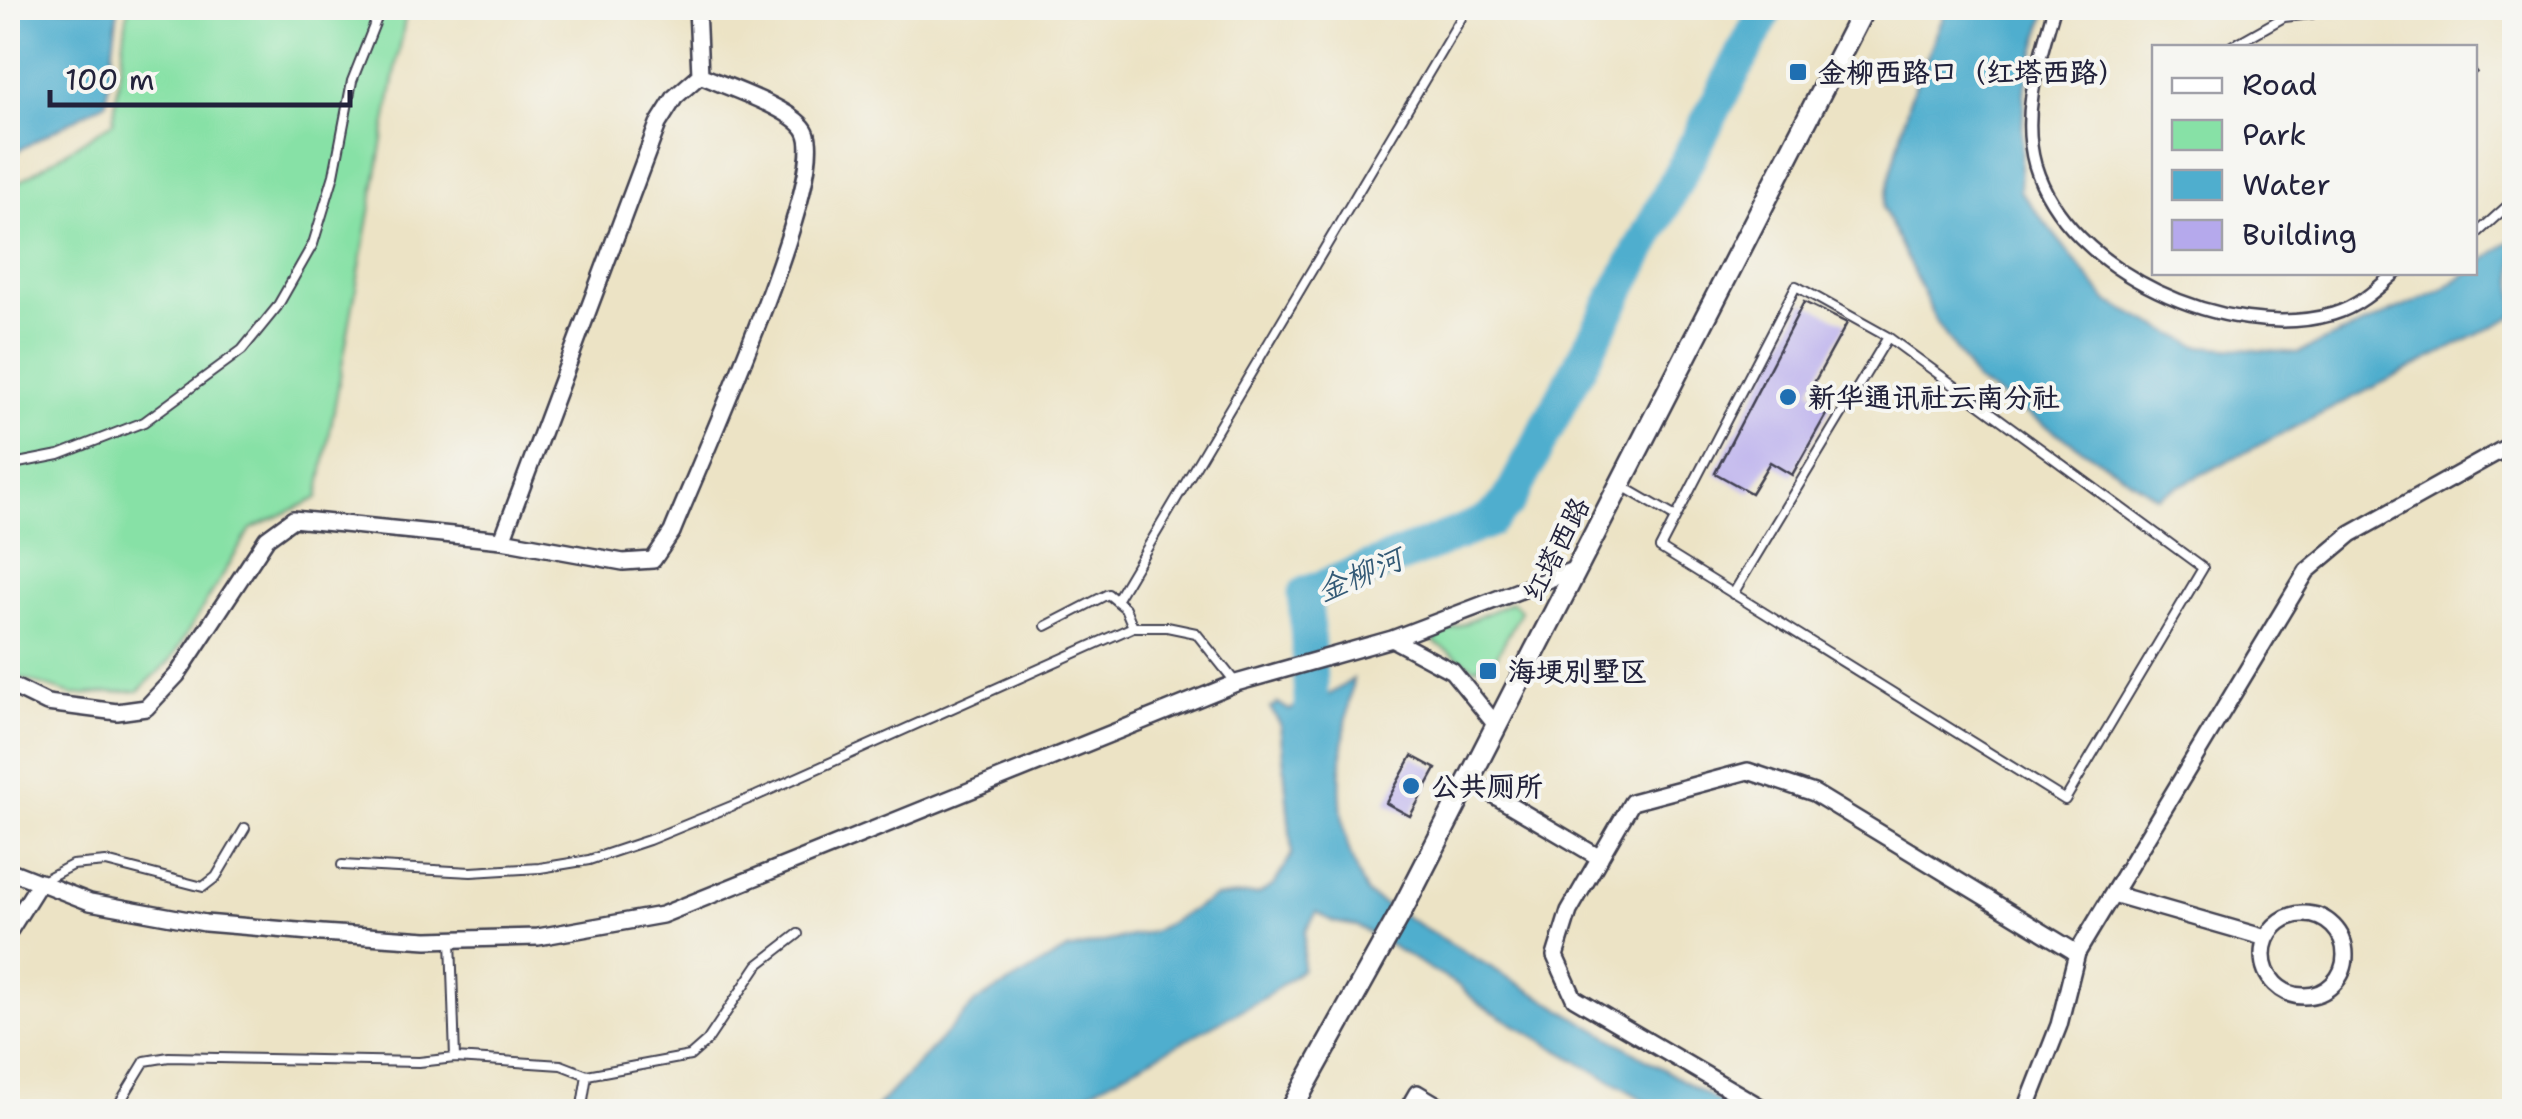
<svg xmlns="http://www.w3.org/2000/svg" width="2522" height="1119" viewBox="0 0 2522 1119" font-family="'Shantell Sans','LXGW WenKai TC',sans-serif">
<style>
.green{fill:#87e1a6;stroke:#548270;stroke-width:2.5}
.water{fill:#4faece;stroke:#386884;stroke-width:2.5}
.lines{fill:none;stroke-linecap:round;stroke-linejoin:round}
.river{stroke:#4faece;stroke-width:35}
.building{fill:#b5a9ec}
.service-casing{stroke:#403f50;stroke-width:12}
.pedestrian-casing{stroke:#403f50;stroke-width:16}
.minor-casing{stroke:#403f50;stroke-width:20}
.tertiary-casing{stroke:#403f50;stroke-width:25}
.path{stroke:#403f50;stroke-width:4;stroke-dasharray:8 8;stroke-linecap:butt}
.service{stroke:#fff;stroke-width:8}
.pedestrian{stroke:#fff;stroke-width:11}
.minor{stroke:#fff;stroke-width:15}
.tertiary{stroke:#fff;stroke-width:20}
.poi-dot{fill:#1f6fb2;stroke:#f6f6f2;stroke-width:4}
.labels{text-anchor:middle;stroke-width:8;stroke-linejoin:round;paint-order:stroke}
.poi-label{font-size:28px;font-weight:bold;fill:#22223b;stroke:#f6f6f2;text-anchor:start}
.street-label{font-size:28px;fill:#22223b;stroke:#f6f6f2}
.water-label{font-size:30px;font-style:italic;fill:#345a76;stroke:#f6f6f2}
</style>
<rect width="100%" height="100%" fill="#f6f6f2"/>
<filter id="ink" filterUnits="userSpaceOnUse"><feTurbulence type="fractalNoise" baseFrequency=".01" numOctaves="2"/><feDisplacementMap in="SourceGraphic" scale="20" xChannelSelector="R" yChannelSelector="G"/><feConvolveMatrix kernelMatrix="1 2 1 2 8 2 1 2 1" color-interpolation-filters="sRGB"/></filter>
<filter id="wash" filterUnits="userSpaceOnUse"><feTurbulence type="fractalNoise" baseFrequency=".0048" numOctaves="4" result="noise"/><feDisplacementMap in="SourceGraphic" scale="40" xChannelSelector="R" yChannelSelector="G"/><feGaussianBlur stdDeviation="2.25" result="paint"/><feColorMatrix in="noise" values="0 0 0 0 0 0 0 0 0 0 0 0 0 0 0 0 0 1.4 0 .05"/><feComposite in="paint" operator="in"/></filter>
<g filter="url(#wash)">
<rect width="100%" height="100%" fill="#ece3c5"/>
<path class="green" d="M 128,8 L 407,8 L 318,498 L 251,529 L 170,661 L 138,691 L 73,695 L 8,674 L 8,189 L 113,122 Z
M 1512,602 L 1521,611 L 1495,659 L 1475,668 L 1434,642 L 1436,636 Z"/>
<path class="water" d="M 8,8 L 118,8 L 106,102 L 8,156 Z
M 1947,8 L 2047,8 L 2024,92 L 2020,191 L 2108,302 L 2198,346 L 2298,353 L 2442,290 L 2467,273 L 2474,272 L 2475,267 L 2514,238 L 2514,316 L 2157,497 L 1976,381 L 1937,323 L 1883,207 L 1909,101 Z
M 1353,679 C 1340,757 1328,821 1367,894 L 1734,1111 L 1663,1111 L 1479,1004 L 1459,986 L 1357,926 L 1333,922 L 1317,912 L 1305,932 L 1302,969 L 1264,998 L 1053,1111 L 872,1112 L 976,1002 L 1067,950 L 1154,931 L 1215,897 L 1258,894 L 1274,885 L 1292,854 L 1280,724 L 1270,708 L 1278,703 L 1289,710 L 1324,698 Z"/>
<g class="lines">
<path class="river" d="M 1314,750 L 1305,594 L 1489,521 L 1508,502 L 1767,8"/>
</g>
<g id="blocks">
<path class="building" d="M 1804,302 L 1847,323 L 1810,390 L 1832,404 L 1792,475 L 1770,462 L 1751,493 L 1715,473 Z
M 1412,756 L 1436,769 L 1410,816 L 1386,803 Z"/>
</g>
</g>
<g filter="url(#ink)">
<use href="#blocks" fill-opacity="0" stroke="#403f50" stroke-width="2.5"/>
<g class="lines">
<defs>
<path id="service" d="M 2229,48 L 2284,17 L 2312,14 L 2323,8
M 2474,236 L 2514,200
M 1796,286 L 1888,337 L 2203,568 L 2065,800 L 1660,548 Z
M 8,465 L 59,455 L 144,422 L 242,350 L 277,307 L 313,244 L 334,175 L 352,81 L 381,8
M 1624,487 L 1674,516
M 1733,594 L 1888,337
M 1117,599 L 1467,8
M 1046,626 L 1108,594 L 1125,608 L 1133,627
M 342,865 L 471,872 L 540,868 L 589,860 L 649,840 L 756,796 L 1133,627 L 1167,627 L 1196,633 L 1236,683
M 40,882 L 72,865 L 106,862 L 203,887 L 216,877 L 245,828
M 451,940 L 455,1058
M 114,1112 L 145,1061 L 169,1057 L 419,1062 L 455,1058 L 561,1065 L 587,1075 L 690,1056 L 707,1041 L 758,965 L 798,934
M 581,1112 L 587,1075"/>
<path id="pedestrian" d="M 2054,8 C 2040,58 2020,112 2035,165 C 2067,272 2229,344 2333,314 C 2358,307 2377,289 2396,272"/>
<path id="minor" d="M 697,8 L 700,75
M 1392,639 L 1452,671 L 1496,725
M 8,684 L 47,703 L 117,712 L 146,708 L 177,675 L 267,538 L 293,519 L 502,540 L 623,562 L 653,560 L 672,532 C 697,469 829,180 806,132 C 796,109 724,86 700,75 L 675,97 L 658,124 L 502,540
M 1468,780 L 1600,858
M 8,870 L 90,902 L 205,923 L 322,933 L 427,940 L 538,937 L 662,915 L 1236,683 L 1392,639 L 1576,569
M 2113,894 L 2266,938
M2263 955a41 41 0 1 1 82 0a41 41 0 1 1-82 0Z
M 8,933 L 40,882
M 1406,1112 L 1417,1093 L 1449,1112
M 1769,1112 L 1574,998 L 1555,956 L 1569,911 L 1632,802 L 1748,771 L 1814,793 L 2077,953
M 2025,1112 L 2059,1025 L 2077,953 L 2307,571 L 2351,534 L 2514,443"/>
<path id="tertiary" d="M 1290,1112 L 1401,912 L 1864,8"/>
</defs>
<use href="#service" class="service-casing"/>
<use href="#pedestrian" class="pedestrian-casing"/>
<use href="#minor" class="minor-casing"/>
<use href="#tertiary" class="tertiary-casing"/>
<path class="path" d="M 2474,73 L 2477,71"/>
<use href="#service" class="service"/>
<use href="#pedestrian" class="pedestrian"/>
<use href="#minor" class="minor"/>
<use href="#tertiary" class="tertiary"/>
</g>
</g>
<g class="poi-dot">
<rect x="1788" y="62" width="20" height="20" rx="5"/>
<circle cx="1788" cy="397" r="10"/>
<rect x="1478" y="661" width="20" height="20" rx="5"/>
<circle cx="1411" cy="786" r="10"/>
</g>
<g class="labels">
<g class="poi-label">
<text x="1818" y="82">金柳西路口（红塔西路）</text>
<text x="1808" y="407">新华通讯社云南分社</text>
<text x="1508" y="681">海埂别墅区</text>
<text x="1431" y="796">公共厕所</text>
</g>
<g class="street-label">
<text transform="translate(1556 549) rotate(-63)" y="10">红塔西路</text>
</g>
<g class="water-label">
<text transform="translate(1360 575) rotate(-23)" y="10">金柳河</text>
</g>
</g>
<rect width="2522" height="1119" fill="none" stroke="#f6f6f2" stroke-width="40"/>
<rect x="2152" y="45" width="325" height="230" fill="#f6f6f2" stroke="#a1a1a9" stroke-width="2.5"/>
<rect x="2172" y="78" width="50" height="15" fill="#ffffff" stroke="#a1a1a9" stroke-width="2.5"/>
<text x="2242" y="95" font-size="30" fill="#22223b">Road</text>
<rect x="2172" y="120" width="50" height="30" fill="#87e1a6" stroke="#a1a1a9" stroke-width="2.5"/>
<text x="2242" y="145" font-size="30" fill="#22223b">Park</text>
<rect x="2172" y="170" width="50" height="30" fill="#4faece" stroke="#a1a1a9" stroke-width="2.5"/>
<text x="2242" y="195" font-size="30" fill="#22223b">Water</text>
<rect x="2172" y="220" width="50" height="30" fill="#b5a9ec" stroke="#a1a1a9" stroke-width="2.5"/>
<text x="2242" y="245" font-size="30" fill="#22223b">Building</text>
<path d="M50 90v15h300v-15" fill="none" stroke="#22223b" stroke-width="5"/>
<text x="65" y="90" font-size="30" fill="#22223b" stroke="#f6f6f2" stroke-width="8" paint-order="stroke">100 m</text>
</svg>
